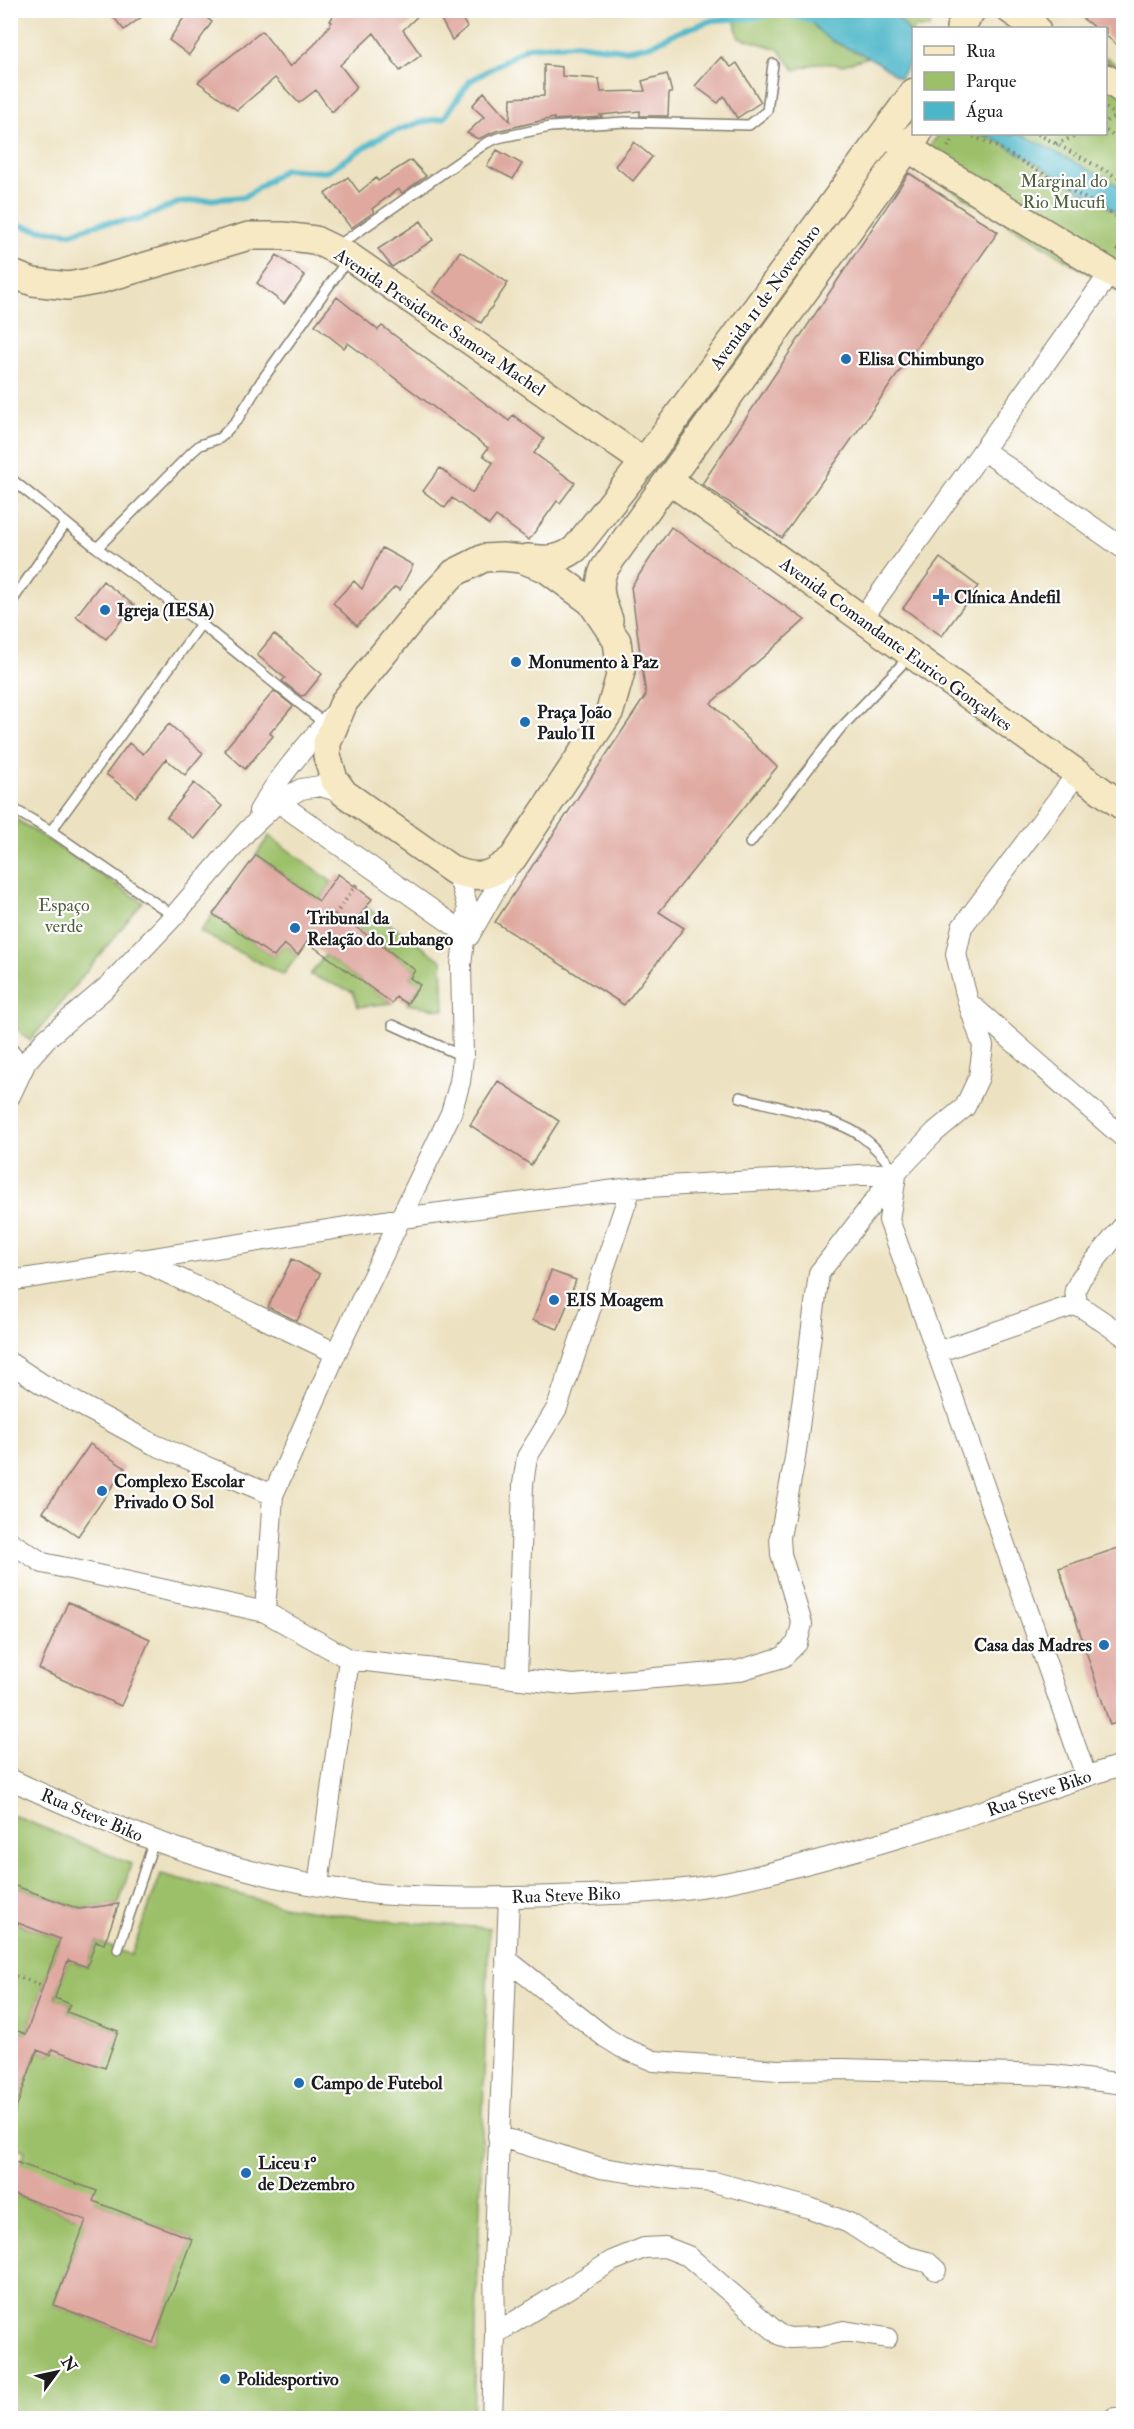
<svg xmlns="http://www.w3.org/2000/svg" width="1134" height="2429" viewBox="0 0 1134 2429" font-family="'IM FELL Double Pica',serif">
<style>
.green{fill:#9cc069;stroke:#5c6e42;stroke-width:1.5}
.water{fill:#4bb6c7;stroke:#346972;stroke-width:1.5}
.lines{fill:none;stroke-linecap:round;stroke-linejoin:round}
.stream{stroke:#4bb6c7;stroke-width:6}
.building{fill:#dfa9a0}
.lane-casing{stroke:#847e6e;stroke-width:12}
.street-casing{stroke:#847e6e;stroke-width:22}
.secondary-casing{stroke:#847e6e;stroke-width:30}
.path{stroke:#847e6e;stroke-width:4;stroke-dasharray:1.5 4.5;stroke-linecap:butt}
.lane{stroke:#fff;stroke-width:9}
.street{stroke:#fff;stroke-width:20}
.secondary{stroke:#f7e9c3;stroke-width:27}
.poi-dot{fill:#1f6fb2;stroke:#fff;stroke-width:2}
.labels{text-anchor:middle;stroke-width:4.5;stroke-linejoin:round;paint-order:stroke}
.park-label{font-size:18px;fill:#4f5e3b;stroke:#fff}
.street-label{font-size:18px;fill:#1c1c1c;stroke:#fff}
.poi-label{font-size:18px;font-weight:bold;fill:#1c1c1c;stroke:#fff;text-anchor:start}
</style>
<rect width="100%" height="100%" fill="#fff"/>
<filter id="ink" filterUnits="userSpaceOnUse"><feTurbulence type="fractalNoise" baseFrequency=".0167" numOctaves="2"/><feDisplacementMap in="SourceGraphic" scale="12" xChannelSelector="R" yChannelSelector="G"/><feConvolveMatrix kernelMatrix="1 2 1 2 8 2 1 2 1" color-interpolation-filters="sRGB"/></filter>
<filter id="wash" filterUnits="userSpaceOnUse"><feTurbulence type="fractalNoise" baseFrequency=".008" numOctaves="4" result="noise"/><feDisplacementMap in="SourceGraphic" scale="24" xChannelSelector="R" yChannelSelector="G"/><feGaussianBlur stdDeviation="1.35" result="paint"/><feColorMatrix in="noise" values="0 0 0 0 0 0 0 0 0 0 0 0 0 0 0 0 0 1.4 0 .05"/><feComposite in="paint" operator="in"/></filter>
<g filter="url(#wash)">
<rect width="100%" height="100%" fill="#ece1c0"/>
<path class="green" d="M 733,11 L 804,11 C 822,40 838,45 869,57 L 843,65 L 818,63 L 795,70 L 778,49 L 738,37 Z
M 892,11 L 936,11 L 929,28 L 914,28 L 913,36 Z
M 1106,57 L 1123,70 L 1123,295 L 914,166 L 939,134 L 1106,134 Z
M 11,816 L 143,902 L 30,1041 L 11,1024 Z
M 269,836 L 332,882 L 319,901 L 256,855 Z
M 366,907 L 442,961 L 444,1010 L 407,1004 L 420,986 L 410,978 L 415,970 L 353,925 Z
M 213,914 L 274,957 L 293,931 L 298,934 L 288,947 L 298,955 L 283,975 L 200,932 Z
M 325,955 L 392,1003 L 358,1007 L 353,992 L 310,975 Z
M 10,1814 L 131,1864 L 119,1904 L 79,1909 L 11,1884 Z
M 161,1874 L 287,1907 L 388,1921 L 489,1928 L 473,2418 L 11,2418 L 10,2193 L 76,2217 L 90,2210 L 54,2305 L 153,2343 L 192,2239 L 93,2201 L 20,2164 L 25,2151 L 11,2145 L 10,2123 L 37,2050 L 50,2055 L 53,2049 L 105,2067 L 118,2031 L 67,2012 L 70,2004 L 55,1998 L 68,1960 L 87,1967 L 96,1941 L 131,1955 Z
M 10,1921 L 60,1939 L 26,2034 L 11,2028 Z"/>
<path class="water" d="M 804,11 L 892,11 C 917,40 923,44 900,78 C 889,71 879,62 868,57 C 836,41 824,44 804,11 Z
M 982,134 L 1021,134 L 1123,188 L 1123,216 L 1004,144 Z"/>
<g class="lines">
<path class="stream" d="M 10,223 L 35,229 L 71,233 L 101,223 L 137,220 L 180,202 L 245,197 L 285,169 L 326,172 L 382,136 L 421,122 L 444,118 L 470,81 L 528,47 L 576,44 L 624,50 L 651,45 L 673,34 L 713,20 L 752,18 L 777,13 L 815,21"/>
</g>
<g id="blocks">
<path class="building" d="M 108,10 L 151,10 L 124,30 Z
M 189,10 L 197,10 L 212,22 L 189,55 L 169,40 Z
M 337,10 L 367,10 L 373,17 L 380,10 L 424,10 L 403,30 L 421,55 L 400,71 L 374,33 L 340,65 L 357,87 L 332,112 L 316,90 L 299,103 L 275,78 L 237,110 L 198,82 L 262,31 L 290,67 L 314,45 L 332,22 L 330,21 Z
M 436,10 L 457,10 L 467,27 L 452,40 Z
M 1072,10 L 1124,10 L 1124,50 L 1106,36 L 1106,28 L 1095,28 Z
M 721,57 L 731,67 L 737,63 L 761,102 L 737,118 L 724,96 L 718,103 L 695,86 Z
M 544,65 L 562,67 L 562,76 L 599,79 L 601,92 L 645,91 L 642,81 L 667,74 L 672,93 L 669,93 L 668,116 L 640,116 L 640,111 L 600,115 L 602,117 L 554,120 L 554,118 L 496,131 L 478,139 L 467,133 L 484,117 L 472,106 L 484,92 L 510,121 L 511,98 L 544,96 Z
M 634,142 L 652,157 L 633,181 L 615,166 Z
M 497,150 L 522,164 L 513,179 L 487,166 Z
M 411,160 L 426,176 L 402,193 L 398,189 L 372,209 L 374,212 L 351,228 L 325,194 L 348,177 L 359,192 L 376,178 L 378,181 Z
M 909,173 L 998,232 L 782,538 L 702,484 Z
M 421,221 L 433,240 L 392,267 L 378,249 Z
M 460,251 L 508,283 L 481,323 L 433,292 Z
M 277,255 L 305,276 L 284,304 L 257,283 Z
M 337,297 L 378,330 L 382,326 L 509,421 L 513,415 L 544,439 L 534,453 L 575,483 L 560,503 L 557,501 L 529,540 L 496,516 L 489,525 L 452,498 L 445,508 L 423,491 L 440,468 L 472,493 L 493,463 L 483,455 L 488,448 L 348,343 L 344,348 L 315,325 Z
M 671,527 L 805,620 L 711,703 L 777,767 L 659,912 L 684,928 L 624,1005 L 495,922 L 646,695 L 631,587 Z
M 382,548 L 413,565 L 400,590 L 395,587 L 357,626 L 333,603 L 354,581 L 362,589 Z
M 940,558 L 978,586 L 942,636 L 903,608 Z
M 103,581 L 134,605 L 106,639 L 76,616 Z
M 274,634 L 322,674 L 305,695 L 301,696 L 282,681 L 285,678 L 257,655 Z
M 274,691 L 293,706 L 270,733 L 273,736 L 245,769 L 224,750 Z
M 169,724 L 203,753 L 185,775 L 166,759 L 136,797 L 106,774 L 129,743 L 143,754 Z
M 194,783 L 222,806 L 195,839 L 167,817 Z
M 256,855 L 319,901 L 338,874 L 372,899 L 353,925 L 415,970 L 410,978 L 420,985 L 407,1004 L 396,997 L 392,1003 L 307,942 L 298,955 L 284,944 L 274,957 L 213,914 Z
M 498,1081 L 559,1121 L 531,1165 L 470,1125 Z
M 292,1259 L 320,1274 L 297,1321 L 268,1307 Z
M 551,1271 L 576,1280 L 558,1329 L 533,1320 Z
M 90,1444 L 125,1468 L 78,1536 L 43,1512 Z
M 1124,1546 L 1124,1721 L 1110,1725 L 1059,1568 Z
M 68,1602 L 150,1639 L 121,1706 L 39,1669 Z
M 10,1884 L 79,1909 L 119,1904 L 104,1944 L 96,1941 L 87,1967 L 68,1960 L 55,1998 L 70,2004 L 67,2012 L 118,2031 L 105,2068 L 52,2049 L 50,2055 L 37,2050 L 13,2117 L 10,2117 L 10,2078 L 15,2064 L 10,2063 L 10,2028 L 26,2034 L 60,1939 L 10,1920 Z
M 10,2160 L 97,2191 L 93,2201 L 192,2239 L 153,2343 L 54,2305 L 86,2220 L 10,2193 Z"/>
</g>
</g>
<g filter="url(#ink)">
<use href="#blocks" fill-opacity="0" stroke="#847e6e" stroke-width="1.5"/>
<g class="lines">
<defs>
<path id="lane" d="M 336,247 L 486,143 L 498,138 L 550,127 L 625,122 L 749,125 L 767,111 L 773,64
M 10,478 L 97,548 L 201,624 L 325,724
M 97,548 L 192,452 L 200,445 L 220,438 L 237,420 L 262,380 L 348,259
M 10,604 L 66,523
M 10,807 L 51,831 L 174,916
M 51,831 L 201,624
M 750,843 L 839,730 L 910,656
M 393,1025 L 462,1056
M 10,1047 L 26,1062
M 740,1097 C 772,1106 835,1117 861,1136 C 875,1146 886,1159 896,1173
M 118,1949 L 154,1841"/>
<path id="street" d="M 983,450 L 1124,549
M 862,619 L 1110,273
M 278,802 L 465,933
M 259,811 C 279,776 306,746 332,716
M 469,936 L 511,862
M 969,1003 L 1124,1138
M 10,1096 L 26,1062 L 46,1039 L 108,986 L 174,916 L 247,831 L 278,802 L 301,789 L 320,786 L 344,793
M 896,1176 L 889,1220 L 937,1352 L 1086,1776
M 1124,1225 L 1081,1278 L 1075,1290 L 1077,1304 L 1124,1336
M 138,1259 L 336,1353
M 10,1281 L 402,1218 L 631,1188 L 896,1173
M 937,1352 L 1077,1304
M 10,1363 L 42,1384 L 153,1444 L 273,1495
M 10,1542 L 43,1563 L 265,1612 L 349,1659 L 573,1685 L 737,1671 L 783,1657 L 797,1643 L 802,1624 L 781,1554 L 780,1537 L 795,1458 L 819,1273 L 896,1173 L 935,1132 L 965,1107 L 979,1077 L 983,1046 L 968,1002 L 956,954 L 962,927 L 1077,774
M 265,1612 L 273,1495 L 336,1353 L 451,1113 L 460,1082 L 463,1057 L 461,965 L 468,908 L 462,887 L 454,871
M 517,1679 L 523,1484 L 527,1457 L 557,1408 L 631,1188
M 10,1779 C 126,1834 250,1882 378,1894 C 438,1899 498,1898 558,1896 C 613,1894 676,1893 730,1882 C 865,1853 993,1807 1124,1764
M 318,1885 L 349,1659
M 506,1959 L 605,2037 L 621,2047 L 654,2061 L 680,2063 L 778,2070 L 843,2069 L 1053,2075 L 1124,2084
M 498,2136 L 601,2168 L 676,2179 L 714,2182 L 810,2208 L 849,2223 L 883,2245 L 908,2257 L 927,2262 L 936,2270
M 495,2334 L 612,2261 L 644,2248 L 665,2247 L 688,2256 L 780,2335 L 790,2338 L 819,2337 L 844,2331 L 887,2338
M 492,2418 L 495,2334 L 494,2263 L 509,1898
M 1114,2418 L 1124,2418"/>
<path id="secondary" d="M 1010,10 L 1036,28
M 960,28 L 972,10
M 1106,78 L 1124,91
M 893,137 L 934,165 L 1124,281
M 10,273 L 33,282 L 68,286 L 95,281 L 249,236 L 283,236 L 315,240 L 350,257 L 644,462
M 669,480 L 1124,807
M 502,557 L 521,559 L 545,568 L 591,602 L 617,641 L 621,672 L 610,711 L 513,858 C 490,876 483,880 454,871 L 344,793 L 334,779 L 327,756 L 327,743 L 344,702 L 419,610 L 454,573 L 484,558 Z
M 527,558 C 546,560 559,561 575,549 L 644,462 L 914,92
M 609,620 C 602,601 596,588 604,569 L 918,134"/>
</defs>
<use href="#lane" class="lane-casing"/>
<use href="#street" class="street-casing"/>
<use href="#secondary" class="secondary-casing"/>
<path class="path" d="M 1106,108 L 1117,116 L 1106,121
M 1106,131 L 1124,143
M 968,134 L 997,147 L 1124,221
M 1038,134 L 1124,181
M 1056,144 L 1080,134
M 948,147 L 956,134
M 1117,251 L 1124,242
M 335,915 L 359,881
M 10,1940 L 16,1923
M 10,1963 L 10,1967
M 10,1974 L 43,1986"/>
<use href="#lane" class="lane"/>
<use href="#street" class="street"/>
<use href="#secondary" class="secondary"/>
</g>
</g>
<g class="poi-dot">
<circle cx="846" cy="359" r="6"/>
<path d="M938 588h6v6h6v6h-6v6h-6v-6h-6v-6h6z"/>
<circle cx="105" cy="610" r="6"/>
<circle cx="516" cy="662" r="6"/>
<circle cx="525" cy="722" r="6"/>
<circle cx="295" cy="928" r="6"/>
<circle cx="554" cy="1300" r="6"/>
<circle cx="102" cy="1491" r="6"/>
<circle cx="1104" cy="1645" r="6"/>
<circle cx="299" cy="2083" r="6"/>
<circle cx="246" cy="2173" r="6"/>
<circle cx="225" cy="2379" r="6"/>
</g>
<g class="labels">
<g class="park-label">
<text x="1064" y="187">Marginal do<tspan x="1064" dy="21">Rio Mucufi</tspan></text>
<text x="64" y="911">Espaço<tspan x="64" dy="21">verde</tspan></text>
</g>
<g class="street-label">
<text transform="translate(765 297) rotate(-54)" y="6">Avenida 11 de Novembro</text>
<text transform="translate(440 322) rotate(34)" y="6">Avenida Presidente Samora Machel</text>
<text transform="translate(896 644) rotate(36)" y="6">Avenida Comandante Eurico Gonçalves</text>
<text transform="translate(1039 1793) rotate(-19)" y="6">Rua Steve Biko</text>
<text transform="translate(92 1815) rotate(23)" y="6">Rua Steve Biko</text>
<text transform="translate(566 1895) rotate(-2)" y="6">Rua Steve Biko</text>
</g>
<g class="poi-label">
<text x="858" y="365">Elisa Chimbungo</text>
<text x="954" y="603">Clínica Andefil</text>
<text x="117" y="616">Igreja (IESA)</text>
<text x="528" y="668">Monumento à Paz</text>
<text x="537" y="718">Praça João<tspan x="537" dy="21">Paulo II</tspan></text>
<text x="307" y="924">Tribunal da<tspan x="307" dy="21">Relação do Lubango</tspan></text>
<text x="566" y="1306">EIS Moagem</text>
<text x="114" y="1487">Complexo Escolar<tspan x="114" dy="21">Privado O Sol</tspan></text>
<text x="1092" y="1651" text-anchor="end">Casa das Madres</text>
<text x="311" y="2089">Campo de Futebol</text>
<text x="258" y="2169">Liceu 1º<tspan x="258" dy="21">de Dezembro</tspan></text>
<text x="237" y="2385">Polidesportivo</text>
</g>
</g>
<rect width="1134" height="2429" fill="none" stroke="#fff" stroke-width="36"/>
<rect x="912" y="27" width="195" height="108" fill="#ffffff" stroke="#a4a4a4" stroke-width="1.5"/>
<rect x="924" y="46" width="30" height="9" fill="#f7e9c3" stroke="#a4a4a4" stroke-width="1.5"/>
<text x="966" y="57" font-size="18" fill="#1c1c1c">Rua</text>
<rect x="924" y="72" width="30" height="18" fill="#9cc069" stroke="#a4a4a4" stroke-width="1.5"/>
<text x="966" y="87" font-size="18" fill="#1c1c1c">Parque</text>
<rect x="924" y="102" width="30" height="18" fill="#4bb6c7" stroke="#a4a4a4" stroke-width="1.5"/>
<text x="966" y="117" font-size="18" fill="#1c1c1c">Água</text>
<g transform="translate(57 2372) rotate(57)" stroke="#ffffff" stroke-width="4.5" paint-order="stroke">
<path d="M0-4.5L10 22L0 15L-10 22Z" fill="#1c1c1c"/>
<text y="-9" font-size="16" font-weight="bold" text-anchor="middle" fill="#1c1c1c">N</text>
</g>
</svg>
